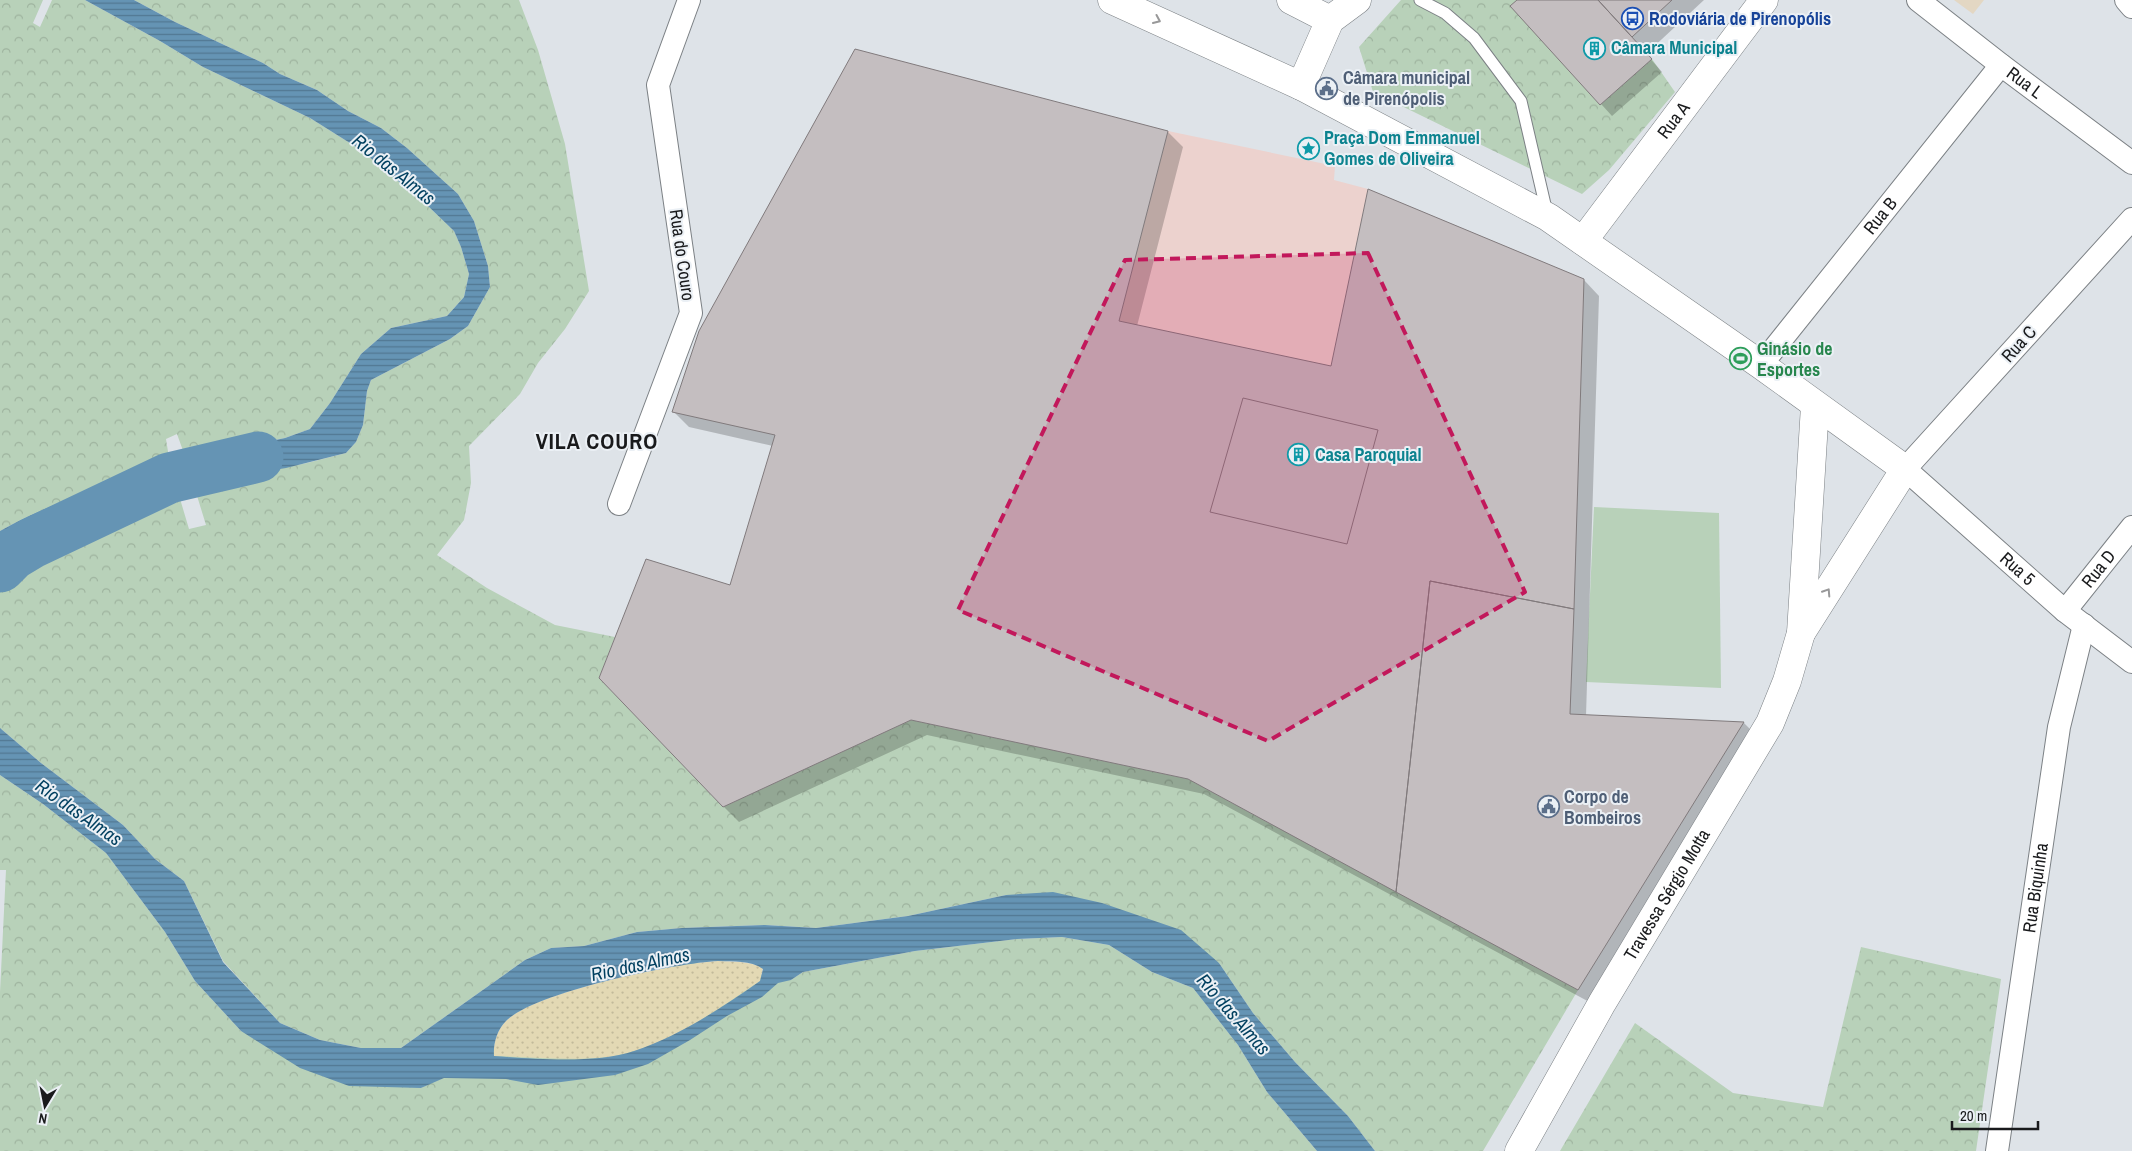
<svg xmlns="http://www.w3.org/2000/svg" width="2132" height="1151" viewBox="0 0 2132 1151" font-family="'Archivo Narrow',sans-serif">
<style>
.education{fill:#e3d7c3}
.medical{fill:#ecd2ce}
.forest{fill:url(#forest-crowns)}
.sand{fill:url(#sand-dots)}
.pitch{fill:#b8d1b9}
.water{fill:url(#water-rules);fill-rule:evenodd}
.pier{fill:#dee3e8}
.shadow{fill:#0003}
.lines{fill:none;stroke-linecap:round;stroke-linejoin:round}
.river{stroke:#6594b4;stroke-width:51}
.building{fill:#c4bec0;stroke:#807a7c}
.lane-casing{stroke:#7c8185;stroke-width:13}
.street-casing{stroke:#7c8185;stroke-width:24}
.secondary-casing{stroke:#7c8185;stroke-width:29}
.lane{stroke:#fff;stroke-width:11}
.street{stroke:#fff;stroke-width:22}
.secondary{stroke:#fff;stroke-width:28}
.oneway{stroke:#989899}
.marked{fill:#c2185b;fill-opacity:0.2;stroke:#c2185b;stroke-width:4;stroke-dasharray:10 6;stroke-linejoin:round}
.labels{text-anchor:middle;stroke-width:4;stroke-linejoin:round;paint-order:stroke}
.transit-label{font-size:18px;font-weight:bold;fill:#164399;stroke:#ebf0f5;text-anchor:start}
.culture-label{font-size:18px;font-weight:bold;fill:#0d838f;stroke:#ebf0f5;text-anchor:start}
.service-label{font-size:18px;font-weight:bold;fill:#4e5e75;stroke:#ebf0f5;text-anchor:start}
.street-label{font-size:18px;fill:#191a1c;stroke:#ebf0f5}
.leisure-label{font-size:18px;font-weight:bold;fill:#27864d;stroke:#ebf0f5;text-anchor:start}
.water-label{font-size:19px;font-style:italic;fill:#003f5f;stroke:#ebf0f5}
.district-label{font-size:22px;font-weight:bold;letter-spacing:1px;fill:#191a1c;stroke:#ebf0f5}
</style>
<defs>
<pattern id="forest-crowns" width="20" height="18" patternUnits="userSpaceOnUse" patternTransform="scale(1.25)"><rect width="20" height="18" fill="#b8d1b9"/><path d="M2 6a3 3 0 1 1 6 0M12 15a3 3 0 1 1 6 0" fill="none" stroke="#9eb39e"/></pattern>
<pattern id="sand-dots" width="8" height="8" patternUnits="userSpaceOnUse" patternTransform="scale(1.25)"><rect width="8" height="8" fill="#e3d9b4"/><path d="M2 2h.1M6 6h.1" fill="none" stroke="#c2ba9a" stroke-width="1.8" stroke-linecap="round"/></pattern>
<pattern id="water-rules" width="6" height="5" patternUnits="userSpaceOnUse" patternTransform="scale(1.25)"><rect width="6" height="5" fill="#6594b4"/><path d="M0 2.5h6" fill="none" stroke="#527892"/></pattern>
</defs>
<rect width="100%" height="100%" fill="#dee3e8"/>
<path class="education" d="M 1954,0 L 1984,0 L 1973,14 Z"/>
<path class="medical" d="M 1168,131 L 1335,166 L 1334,180 L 1368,189 L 1331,366 L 1119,321 Z"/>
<path class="forest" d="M 0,0 L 43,0 L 33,23 L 40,27 L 52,0 L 85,0 L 160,41 L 203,67 L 310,118 L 361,150 L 429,207 L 454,231 L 461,247 L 469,274 L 464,297 L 447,316 L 391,328 L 361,354 L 330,403 L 310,429 L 285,438 L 186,459 L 177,434 L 166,439 L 170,464 C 113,485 53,501 0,531 Z
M 134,0 L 519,0 L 538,50 L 565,144 L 589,291 L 565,329 L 538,363 L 520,394 L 469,446 L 471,483 L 464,520 L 437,555 L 487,588 L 555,625 L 615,637 L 599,678 L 723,807 L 911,720 L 1188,779 L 1578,990 L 1483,1151 L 1375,1151 L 1348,1116 L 1295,1062 L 1253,1013 L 1219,963 L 1006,895 L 908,916 L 816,928 L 765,925 L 682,928 L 637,932 L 584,946 L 551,948 L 525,960 L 401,1048 L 361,1048 L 320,1040 L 280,1023 L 223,961 L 184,881 L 155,859 L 123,825 L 41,763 L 0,728 L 0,592 C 33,558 88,531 132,513 C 150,506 161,504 178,492 L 189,529 L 206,525 L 194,486 L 307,463 L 346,453 L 356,442 L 363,425 L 367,391 L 371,380 L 450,339 L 468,326 L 490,287 L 488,266 L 474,221 L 458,194 L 407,148 L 381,128 L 348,111 L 317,90 L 280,74 L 263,63 L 175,22 Z
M 1401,0 L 1517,0 L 1511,6 L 1600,105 L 1652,59 L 1675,92 L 1609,170 L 1582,194 L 1373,92 L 1359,47 Z
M 0,775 L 43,804 L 106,853 L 165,932 L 195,981 L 241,1031 L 421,1088 L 629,976 L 695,962 L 791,980 L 803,972 L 915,951 L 1017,939 L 1062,937 L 1109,945 L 1152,972 L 1193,988 L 1238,1045 L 1267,1092 L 1317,1151 L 0,1151 L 0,992 L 6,870 L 0,870 Z
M 1861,947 L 2001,979 L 1976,1151 L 1560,1151 L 1635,1023 L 1733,1093 L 1823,1107 Z"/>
<path class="sand" d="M 718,961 C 734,962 749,961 763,968 L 760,981 C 715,1011 664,1049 608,1057 C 571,1061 532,1057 494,1056 C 493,1044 497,1030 506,1021 C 534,992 676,963 718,961 Z"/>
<path class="pitch" d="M 1594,507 L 1719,513 L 1721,688 L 1586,682 Z"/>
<path class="water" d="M 85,0 L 134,0 L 175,22 L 263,63 L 280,74 L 317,90 L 348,111 L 381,128 L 407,148 L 458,194 L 474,221 L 488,266 L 490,287 L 468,326 L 450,339 L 371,380 L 367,391 L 363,425 L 356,442 L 346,453 L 286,468 L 224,478 L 194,486 L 186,459 L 285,438 L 310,429 L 330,403 L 361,354 L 391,328 L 447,316 L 464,297 L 469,274 L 461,247 L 454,231 L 429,207 L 361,150 L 310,118 L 203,67 L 160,41 Z
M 174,462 L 178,492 C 161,504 150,506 132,513 C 88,531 33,558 0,592 L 0,531 C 54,500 116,484 174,462 Z
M 0,728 L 41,763 L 123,825 L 155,859 L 184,881 L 223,962 L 280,1023 L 320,1040 L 361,1048 L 401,1048 L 525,960 L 551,948 L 584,946 L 637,932 L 682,928 L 765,925 L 816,928 L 908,916 L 1006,895 L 1053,892 L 1102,903 L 1181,930 L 1219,963 L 1253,1013 L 1295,1062 L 1348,1116 L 1375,1151 L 1317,1151 L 1267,1092 L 1238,1045 L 1193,988 L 1152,972 L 1109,945 L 1062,937 L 1017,939 L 915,951 L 803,972 L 791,980 L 778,983 L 762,997 L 727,1016 L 690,1040 L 648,1064 L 615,1075 L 538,1085 L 506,1079 L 444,1078 L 421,1088 L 349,1086 L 300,1068 L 241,1031 L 195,981 L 165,932 L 106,853 L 43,804 L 0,775 ZM 718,961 C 734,962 750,960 763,969 L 760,981 C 722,1008 679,1036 634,1051 C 597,1064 534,1059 494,1056 C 493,1044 497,1030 506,1021 C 535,992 675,963 718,961 Z"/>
<path class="pier" d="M 174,460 L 176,462 L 180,492 L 179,495 L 169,461 Z"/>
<path class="shadow" d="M 1519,0 L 1704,0 L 1648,52 L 1642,46 L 1641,48 L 1662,72 L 1612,116 L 1512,6 Z
M 1168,132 L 1183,147 L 1137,326 L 1332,368 L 1584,280 L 1599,296 L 1586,716 L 1744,723 L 1759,738 L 1593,1004 L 1204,794 L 927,735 L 739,822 L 723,806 L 731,587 L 773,446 L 689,427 L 674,412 Z"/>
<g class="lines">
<path class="river" d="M 0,567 L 12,555 L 32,543 L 169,478 L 258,457"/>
</g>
<path class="building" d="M 1517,0 L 1598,0 L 1652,59 L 1600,105 L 1510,6 Z
M 1598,0 L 1672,0 L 1632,37 Z
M 855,49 L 1168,131 L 1119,321 L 1331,366 L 1368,189 L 1584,279 L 1574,609 L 1430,581 L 1396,892 L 1188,779 L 911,720 L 723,807 L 599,678 L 646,559 L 730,585 L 775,435 L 672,412 L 699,331 Z
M 1243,398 L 1378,430 L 1347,544 L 1210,512 Z
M 1430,581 L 1574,609 L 1570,714 L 1744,722 L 1578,990 L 1396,892 Z"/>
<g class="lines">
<defs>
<path id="lane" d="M 1420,0 L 1445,13 L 1474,38 L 1521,101 L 1547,213"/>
<g id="street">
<path id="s1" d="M 1918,0 L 2001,65 L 2132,163"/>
<path d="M 2126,0 L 2132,7"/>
<path id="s2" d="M 2132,219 L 1905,469 L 2065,611 L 2132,662"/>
<path id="s3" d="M 1761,365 L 2001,65"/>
<path d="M 619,504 L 691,313 L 658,85 L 689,0"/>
<path id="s4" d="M 2065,611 L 2132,527"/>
<path id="s5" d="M 1997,1151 L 2059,727 L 2084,625"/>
</g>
<g id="secondary">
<path d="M 1112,0 L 1301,86 L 1548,217 L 1761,365 L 1905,469 L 1801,633"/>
<path d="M 1291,0 L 1330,20"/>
<path d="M 1301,86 L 1330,20 L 1357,0"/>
<path id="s6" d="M 1583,241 L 1764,0"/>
<path id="s7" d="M 1519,1151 L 1602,1003 L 1770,723 L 1787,681 L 1801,633 L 1815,406"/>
</g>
</defs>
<use href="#lane" class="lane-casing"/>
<use href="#street" class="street-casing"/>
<use href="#secondary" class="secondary-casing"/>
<use href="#lane" class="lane"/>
<use href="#street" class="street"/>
<use href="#secondary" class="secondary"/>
</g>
<defs><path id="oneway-chevron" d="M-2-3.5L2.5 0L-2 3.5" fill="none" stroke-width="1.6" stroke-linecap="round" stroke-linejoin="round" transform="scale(1.25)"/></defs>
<g class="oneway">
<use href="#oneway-chevron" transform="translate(1157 20) rotate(24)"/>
<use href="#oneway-chevron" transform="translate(1827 592) rotate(-57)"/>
</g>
<path class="marked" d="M 1368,253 L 1525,592 L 1268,741 L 958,610 L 1125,260 Z"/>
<defs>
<symbol id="bus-ring" viewBox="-11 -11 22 22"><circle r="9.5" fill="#ebf0f5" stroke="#1a4fb4" stroke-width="1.5"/><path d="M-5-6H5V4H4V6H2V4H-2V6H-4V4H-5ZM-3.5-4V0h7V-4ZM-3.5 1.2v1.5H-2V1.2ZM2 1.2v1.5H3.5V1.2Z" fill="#1a4fb4"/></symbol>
<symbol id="building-ring" viewBox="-11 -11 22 22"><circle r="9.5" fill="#ebf0f5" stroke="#0f9aa8" stroke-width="1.5"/><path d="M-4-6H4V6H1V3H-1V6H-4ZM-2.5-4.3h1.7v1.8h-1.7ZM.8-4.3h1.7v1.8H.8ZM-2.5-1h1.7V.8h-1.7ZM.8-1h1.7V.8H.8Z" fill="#0f9aa8"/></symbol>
<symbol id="civic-ring" viewBox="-11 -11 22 22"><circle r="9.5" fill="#ebf0f5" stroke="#5c6f8a" stroke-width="1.5"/><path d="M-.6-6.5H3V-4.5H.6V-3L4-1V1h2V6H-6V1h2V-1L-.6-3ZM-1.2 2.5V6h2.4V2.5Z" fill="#5c6f8a"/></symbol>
<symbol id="sight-ring" viewBox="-11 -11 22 22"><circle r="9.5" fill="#ebf0f5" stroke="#0f9aa8" stroke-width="1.5"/><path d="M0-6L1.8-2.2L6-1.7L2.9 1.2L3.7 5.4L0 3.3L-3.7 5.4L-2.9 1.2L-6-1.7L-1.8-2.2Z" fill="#0f9aa8"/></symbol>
<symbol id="stadium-ring" viewBox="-11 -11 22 22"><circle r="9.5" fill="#ebf0f5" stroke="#2e9e5b" stroke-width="1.5"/><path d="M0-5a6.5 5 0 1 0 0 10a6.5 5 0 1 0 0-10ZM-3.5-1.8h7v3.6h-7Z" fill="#2e9e5b"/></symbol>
</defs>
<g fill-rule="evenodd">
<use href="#bus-ring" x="1620" y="6" width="25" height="25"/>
<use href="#building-ring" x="1582" y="36" width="25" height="25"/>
<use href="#civic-ring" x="1314" y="76" width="25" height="25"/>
<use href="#sight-ring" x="1296" y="136" width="25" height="25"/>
<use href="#stadium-ring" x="1728" y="346" width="25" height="25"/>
<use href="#building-ring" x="1286" y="442" width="25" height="25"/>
<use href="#civic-ring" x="1536" y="794" width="25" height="25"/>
</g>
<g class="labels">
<g class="transit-label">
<text x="1649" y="25">Rodoviária de Pirenopólis</text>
</g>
<g class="culture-label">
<text x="1611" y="54">Câmara Municipal</text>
<text x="1324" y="144">Praça Dom Emmanuel<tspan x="1324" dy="21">Gomes de Oliveira</tspan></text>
<text x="1315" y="461">Casa Paroquial</text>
</g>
<g class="service-label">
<text x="1343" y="84">Câmara municipal<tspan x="1343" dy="21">de Pirenópolis</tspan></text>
<text x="1564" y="803">Corpo de<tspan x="1564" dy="21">Bombeiros</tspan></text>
</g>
<g class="street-label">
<text dy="6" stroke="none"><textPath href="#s1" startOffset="135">Rua L</textPath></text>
<text dy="6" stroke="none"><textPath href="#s6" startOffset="151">Rua A</textPath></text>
<text dy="6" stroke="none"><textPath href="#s3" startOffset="191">Rua B</textPath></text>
<text transform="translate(682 255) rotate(82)" y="6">Rua do Couro</text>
<text transform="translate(2019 344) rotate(-48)" y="6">Rua C</text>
<text dy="6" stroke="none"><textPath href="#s2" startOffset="488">Rua 5</textPath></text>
<text dy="6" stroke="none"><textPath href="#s4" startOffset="54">Rua D</textPath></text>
<text dy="6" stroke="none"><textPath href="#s5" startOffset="266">Rua Biquinha</textPath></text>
<text dy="6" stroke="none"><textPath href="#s7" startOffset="296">Travessa Sérgio Motta</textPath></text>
</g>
<g class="leisure-label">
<text x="1757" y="355">Ginásio de<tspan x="1757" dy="21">Esportes</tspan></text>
</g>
<g class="water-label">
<text transform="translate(394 169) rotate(39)" y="7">Rio das Almas</text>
<text transform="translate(79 812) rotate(35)" y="7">Rio das Almas</text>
<text transform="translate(640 964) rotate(-12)" y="7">Rio das Almas</text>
<text transform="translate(1234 1014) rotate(49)" y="7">Rio das Almas</text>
</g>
<g class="district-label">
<text x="597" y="449">VILA COURO</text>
</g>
</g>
<g transform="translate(45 1106) rotate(190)" stroke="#ebf0f5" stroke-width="4" paint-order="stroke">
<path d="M0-4L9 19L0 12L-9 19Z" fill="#191a1c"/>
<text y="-8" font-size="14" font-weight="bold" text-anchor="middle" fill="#191a1c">N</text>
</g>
<path d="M1952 1121v8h86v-8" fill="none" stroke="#191a1c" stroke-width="2.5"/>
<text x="1960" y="1121" font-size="15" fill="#191a1c" stroke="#ebf0f5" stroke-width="4" paint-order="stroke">20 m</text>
</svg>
